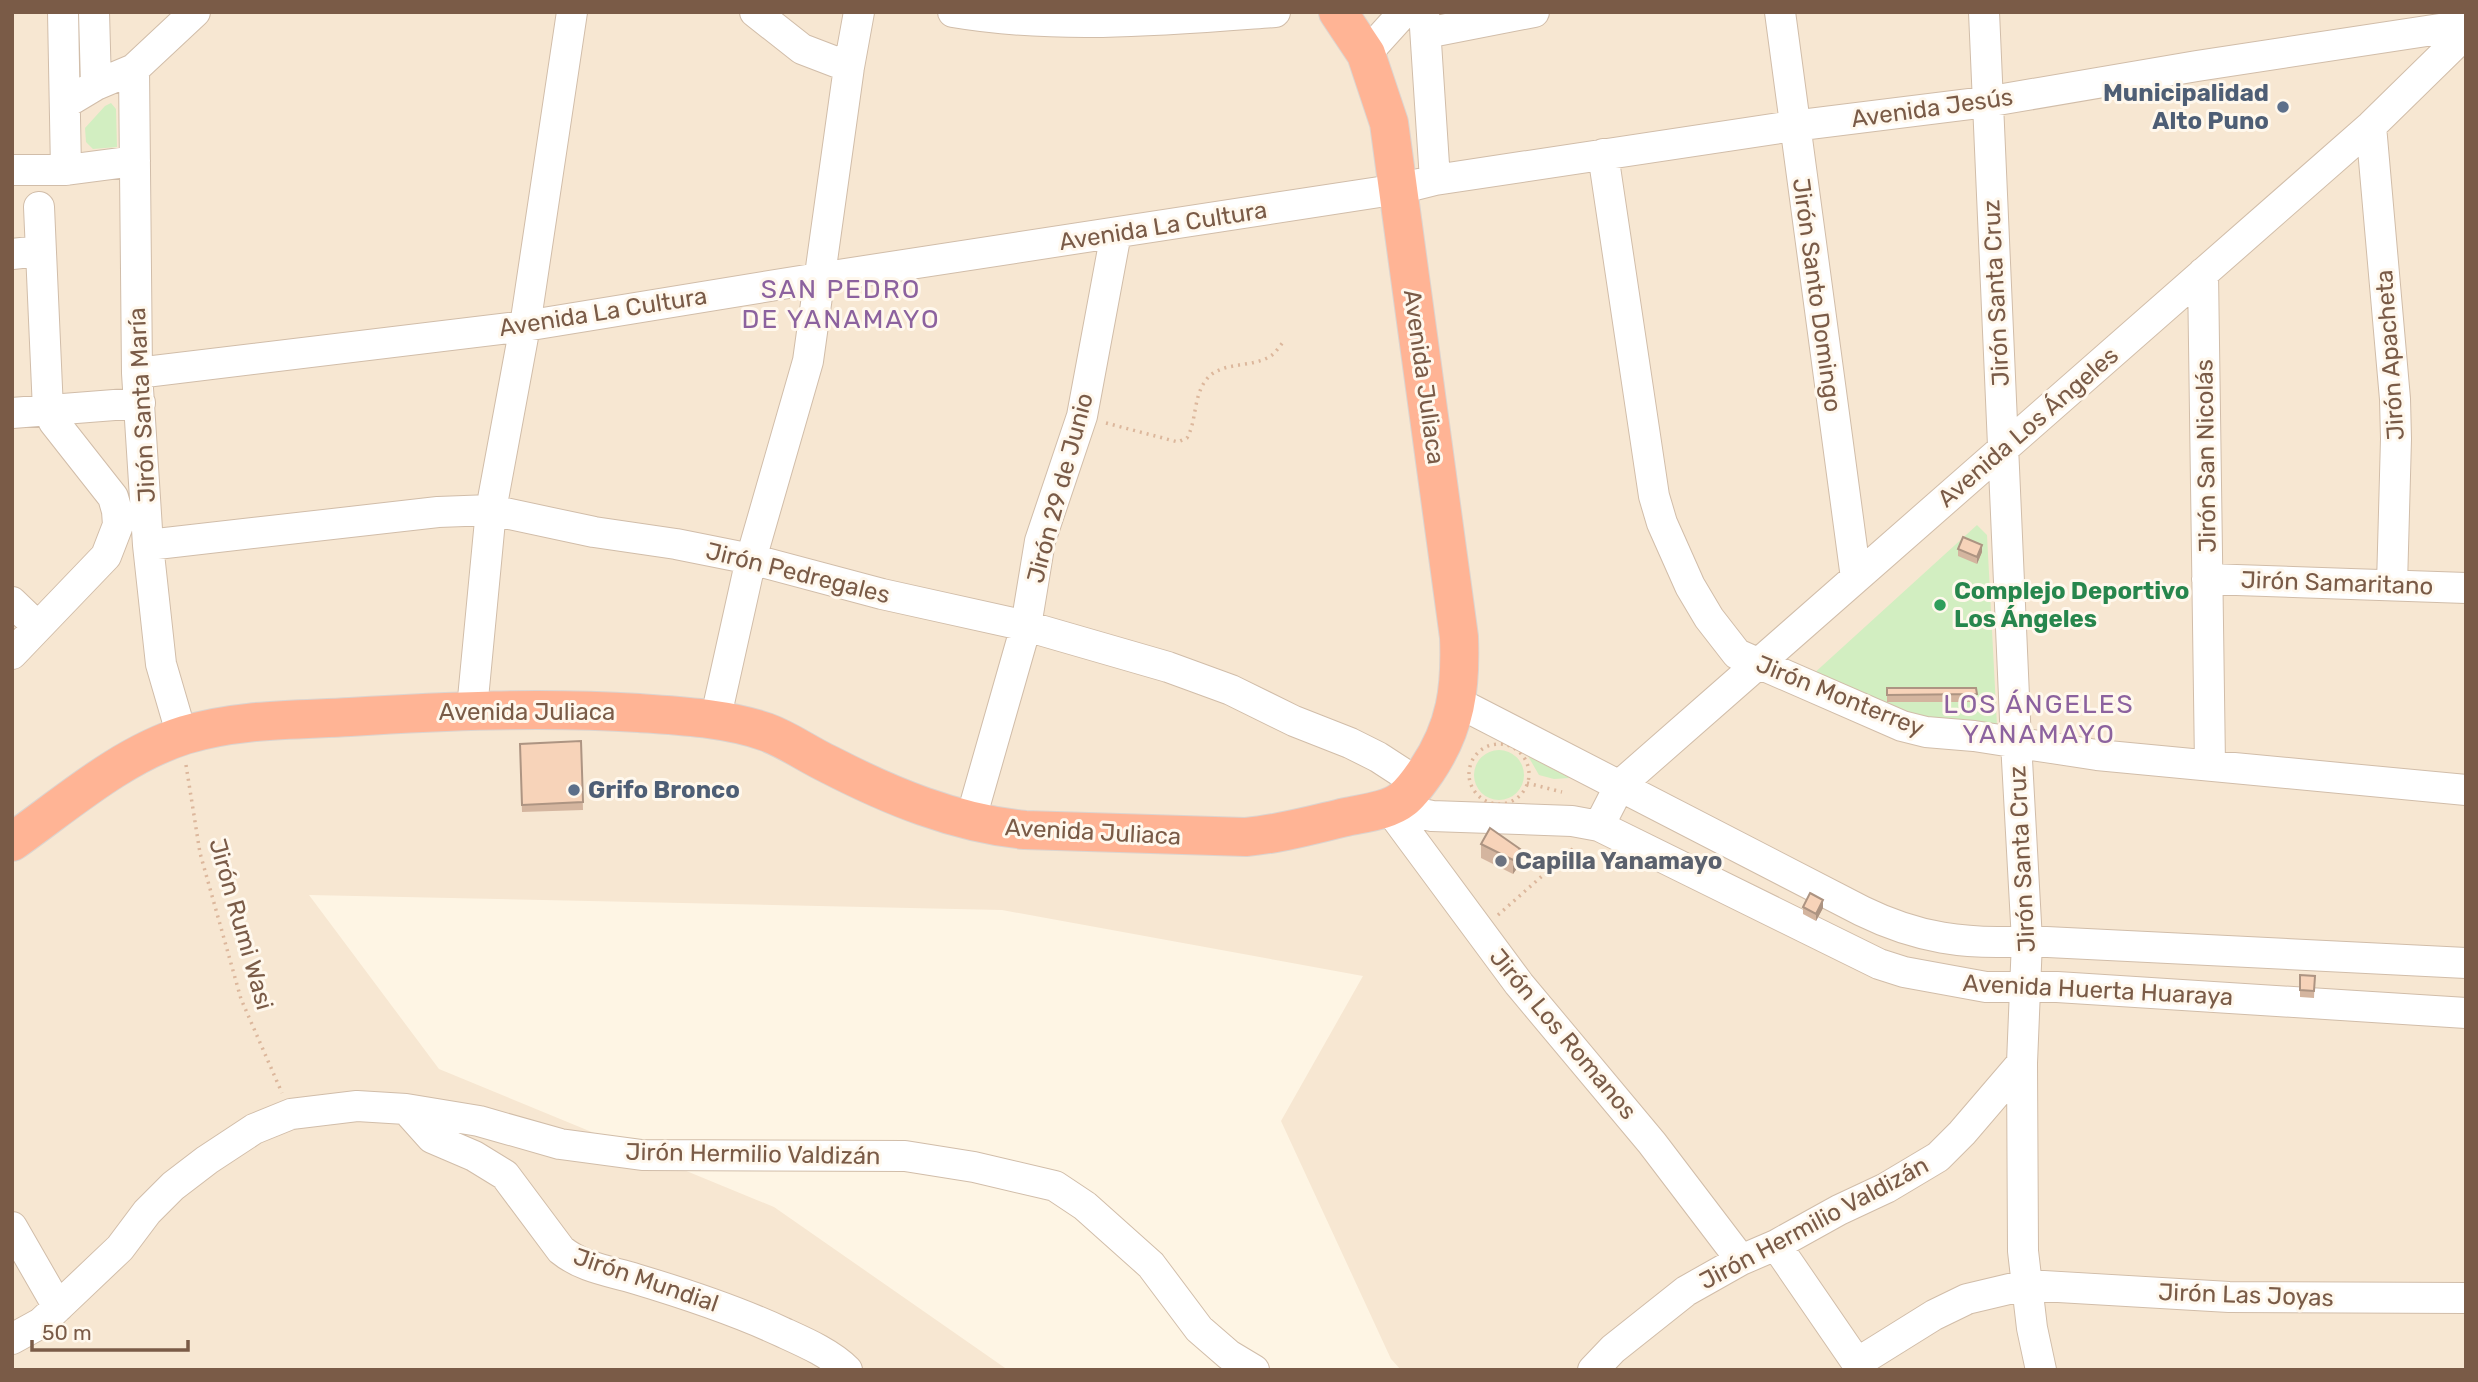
<svg xmlns="http://www.w3.org/2000/svg" width="2478" height="1382" viewBox="0 0 2478 1382" font-family="Rubik,sans-serif">
<style>
.residential{fill:#f7e7d2}
.green{fill:#d2eec1}
.lines{fill:none;stroke-linecap:round;stroke-linejoin:round}
.minor-casing{stroke:#d1bda9;stroke-width:32}
.highway-casing{stroke:#dcd4cf;stroke-width:40}
.path{stroke:#dcb79c;stroke-width:3.5;stroke-dasharray:2 5;stroke-linecap:butt}
.minor{stroke:#fff;stroke-width:30}
.highway{stroke:#ffb495;stroke-width:38}
.wall{fill:#d4b59f}
.shaded-wall{fill:#ad9482}
.building{fill:#f7d3b9;stroke:#ad9482;stroke-width:2}
.service-dot{fill:#5c6f8a;stroke:#fff8ed;stroke-width:2.5}
.leisure-dot{fill:#2e9e5b;stroke:#fff8ed;stroke-width:2.5}
.worship-dot{fill:#6b7280;stroke:#fff8ed;stroke-width:2.5}
.labels{text-anchor:middle;stroke-width:6;stroke-linejoin:round;paint-order:stroke}
.service-label{font-size:24px;font-weight:bold;fill:#4e5e75;stroke:#fff8ed;text-anchor:end}
.street-label{font-size:24px;fill:#7a5b47;stroke:#fff8ed}
.leisure-label{font-size:24px;font-weight:bold;fill:#27864d;stroke:#fff8ed;text-anchor:start}
.worship-label{font-size:24px;font-weight:bold;fill:#5b616d;stroke:#fff8ed;text-anchor:start}
.neighbourhood-label{font-size:26px;letter-spacing:2px;fill:#8c629e;stroke:#fff8ed}
</style>
<rect width="100%" height="100%" fill="#fef5e4"/>
<path class="residential" d="M 12,12 L 2466,12 L 2466,1370 L 1401,1370 L 1391,1359 L 1281,1121 L 1363,976 L 1002,910 L 309,895 L 439,1069 L 774,1207 L 1008,1370 L 12,1370 Z"/>
<path class="green" d="M 111,103 L 116,109 L 117,147 L 93,149 L 86,142 L 85,128 L 105,106 Z
M 1977,525 L 1987,535 L 1998,745 L 1930,734 L 1811,676 Z
M1474 775a25 25 0 1 1 50 0a25 25 0 1 1-50 0Z
M 1528,756 L 1570,778 L 1554,779 L 1539,775 Z"/>
<g class="lines">
<defs>
<path id="minor" d="M 63,12 L 66,170
M 94,12 L 96,85
M 755,12 L 802,49 L 849,67
M 953,12 C 1059,30 1167,20 1275,12
M 1424,12 L 1435,180
M 1780,12 L 1856,578
M 1984,12 L 2016,742 L 2027,941 L 2022,1063 L 2023,1251 L 2032,1328 L 2041,1370
M 1426,33 L 1534,12
M 1366,54 L 1404,12
M 134,69 L 137,373 L 148,545 L 161,664 L 182,736
M 66,103 L 96,85 L 134,69 L 195,12
M 2371,126 L 2395,399 L 2396,439 L 2392,585
M 1603,154 L 1654,496 L 1662,523 L 1690,586 L 1709,618 L 1737,654 L 1902,726 L 1926,732 L 1974,736 L 2097,755 L 2466,790
M 12,170 L 66,170 L 135,161
M 12,254 L 40,251
M 2203,273 L 2210,765
M 137,373 L 525,326 L 819,278 L 1399,189 L 1435,180 L 1793,126 L 1986,102 L 2197,66 L 2466,25
M 12,413 L 140,403
M 148,545 L 438,512 L 491,510 L 594,532 L 676,544 L 751,559 L 882,594 L 1026,626 L 1168,667 L 1231,690 L 1294,721 L 1350,743 L 1378,757 L 1418,783
M 2207,579 L 2466,588
M 12,602 L 37,626
M 12,654 L 106,556 L 118,525 L 117,511 L 113,497 L 54,422 L 48,410 L 39,207
M 1457,702 L 1862,911 C 1917,938 1966,945 2027,941 L 2466,963
M 472,709 L 491,510 L 525,326 L 572,12
M 715,721 L 751,559 L 808,361 L 849,67 L 859,12
M 1388,807 L 1432,816 L 1572,821 L 1599,826 L 1879,964 L 1904,972 L 1986,987 L 2057,987 L 2466,1013
M 1388,807 L 1519,984 L 1652,1143 L 1741,1260
M 970,822 L 1026,626 L 1040,541 L 1082,416 L 1116,233
M 1599,826 L 1620,785 L 2371,126 L 2466,33
M 406,1109 L 432,1138 L 474,1156 L 505,1175 L 561,1250 C 583,1268 610,1271 636,1279 C 686,1294 735,1310 782,1332 C 804,1342 830,1353 847,1370
M 12,1227 L 58,1307
M 1776,1245 L 1857,1363 L 1934,1315 L 1967,1299 L 2026,1285 L 2229,1297 L 2466,1298
M 12,1339 L 41,1323 L 120,1248 L 147,1212 L 173,1186 L 207,1160 L 254,1129 L 291,1114 L 357,1106 L 406,1109 L 479,1121 L 560,1144 L 642,1155 L 905,1156 L 974,1167 L 1055,1186 L 1085,1206 L 1151,1265 L 1199,1329 L 1229,1355 L 1254,1370
M 1593,1370 L 1613,1349 L 1686,1291 L 1741,1260 L 1776,1245 L 1839,1210 L 1886,1188 L 1938,1157 L 1962,1133 L 2022,1063"/>
<path id="highway" d="M 12,842 C 66,804 121,755 185,735 C 237,719 295,720 350,717 C 446,711 542,707 639,713 C 680,716 727,718 766,732 C 788,740 807,754 828,764 C 890,796 955,823 1025,830 L 1246,837 C 1280,834 1312,825 1346,817 C 1364,813 1388,811 1403,799 C 1412,792 1420,780 1427,770 C 1456,727 1461,688 1459,637 L 1389,123 L 1366,54 L 1338,12"/>
</defs>
<use href="#minor" class="minor-casing"/>
<use href="#highway" class="highway-casing"/>
<path class="path" d="M 1106,423 L 1178,442 L 1187,438 C 1197,420 1193,397 1206,380 C 1221,360 1253,369 1272,355 C 1276,352 1280,346 1283,342
M1469 774a30 30 0 1 1 60 0a30 30 0 1 1-60 0Z
M 186,765 L 200,853 L 241,999 L 282,1093
M 1527,783 L 1562,792
M 1498,915 L 1576,846"/>
<use href="#minor" class="minor"/>
<use href="#highway" class="highway"/>
</g>
<path class="wall" d="M 1958,549 L 1982,552 L 1977,564 L 1958,556 Z
M 1887,688 L 1976,688 L 1977,702 L 1887,702 Z
M 581,741 L 583,810 L 522,812 L 520,744 Z
M 1481,844 L 1520,864 L 1513,874 L 1481,858 Z
M 1803,907 L 1823,908 L 1816,921 L 1803,914 Z
M 2300,975 L 2315,976 L 2314,998 L 2300,997 Z"/>
<path class="shaded-wall" d="M 1982,545 L 1982,552 L 1977,564 L 1977,557 Z
M 1520,849 L 1520,864 L 1513,874 L 1513,860 Z
M 1823,900 L 1823,908 L 1816,921 L 1816,914 Z"/>
<path class="building" d="M 1963,537 L 1982,545 L 1977,557 L 1958,549 Z
M 1887,688 L 1976,688 L 1977,694 L 1887,695 Z
M 581,741 L 583,802 L 522,805 L 520,744 Z
M 1490,828 L 1520,849 L 1513,860 L 1481,844 Z
M 1810,893 L 1823,900 L 1816,914 L 1803,907 Z
M 2300,975 L 2315,976 L 2314,991 L 2300,990 Z"/>
<g class="service-dot">
<circle cx="2283" cy="107" r="7"/>
<circle cx="574" cy="790" r="7"/>
</g>
<circle class="leisure-dot" cx="1940" cy="605" r="7"/>
<circle class="worship-dot" cx="1501" cy="861" r="7"/>
<g class="labels">
<g class="service-label">
<text x="2269" y="101">Municipalidad<tspan x="2269" dy="28">Alto Puno</tspan></text>
<text x="588" y="798" text-anchor="start">Grifo Bronco</text>
</g>
<g class="street-label">
<text transform="translate(1932 108) rotate(-8)" y="8">Avenida Jesús</text>
<text transform="translate(1163 226) rotate(-9)" y="8">Avenida La Cultura</text>
<text transform="translate(1996 293) rotate(-93)" y="8">Jirón Santa Cruz</text>
<text transform="translate(1817 295) rotate(82)" y="8">Jirón Santo Domingo</text>
<text transform="translate(603 312) rotate(-9)" y="8">Avenida La Cultura</text>
<text transform="translate(2390 355) rotate(-94)" y="8">Jirón Apacheta</text>
<text transform="translate(1424 377) rotate(82)" y="8">Avenida Juliaca</text>
<text transform="translate(142 405) rotate(-93)" y="8">Jirón Santa María</text>
<text transform="translate(2028 427) rotate(-41)" y="8">Avenida Los Ángeles</text>
<text transform="translate(2206 456) rotate(-91)" y="8">Jirón San Nicolás</text>
<text transform="translate(1060 488) rotate(-75)" y="8">Jirón 29 de Junio</text>
<text transform="translate(798 573) rotate(14)" y="8">Jirón Pedregales</text>
<text transform="translate(2337 583) rotate(2)" y="8">Jirón Samaritano</text>
<text transform="translate(1840 696) rotate(22)" y="8">Jirón Monterrey</text>
<text x="527" y="720">Avenida Juliaca</text>
<text transform="translate(1093 832) rotate(3)" y="8">Avenida Juliaca</text>
<text transform="translate(2022 859) rotate(-93)" y="8">Jirón Santa Cruz</text>
<text transform="translate(241 924) rotate(74)" y="8">Jirón Rumi Wasi</text>
<text transform="translate(2098 990) rotate(3)" y="8">Avenida Huerta Huaraya</text>
<text transform="translate(1563 1034) rotate(50)" y="8">Jirón Los Romanos</text>
<text transform="translate(753 1154) rotate(1)" y="8">Jirón Hermilio Valdizán</text>
<text transform="translate(1814 1223) rotate(-28)" y="8">Jirón Hermilio Valdizán</text>
<text transform="translate(646 1280) rotate(19)" y="8">Jirón Mundial</text>
<text transform="translate(2246 1295) rotate(2)" y="8">Jirón Las Joyas</text>
</g>
<g class="leisure-label">
<text x="1954" y="599">Complejo Deportivo<tspan x="1954" dy="28">Los Ángeles</tspan></text>
</g>
<g class="worship-label">
<text x="1515" y="869">Capilla Yanamayo</text>
</g>
<g class="neighbourhood-label">
<text x="841" y="298">SAN PEDRO<tspan x="841" dy="30">DE YANAMAYO</tspan></text>
<text x="2039" y="713">LOS ÁNGELES<tspan x="2039" dy="30">YANAMAYO</tspan></text>
</g>
</g>
<rect width="2478" height="1382" fill="none" stroke="#7a5b47" stroke-width="28"/>
<path d="M32 1340v10h156v-10" fill="none" stroke="#7a5b47" stroke-width="3.5"/>
<text x="42" y="1340" font-size="21" fill="#7a5b47" stroke="#fff8ed" stroke-width="5" paint-order="stroke">50 m</text>
</svg>
